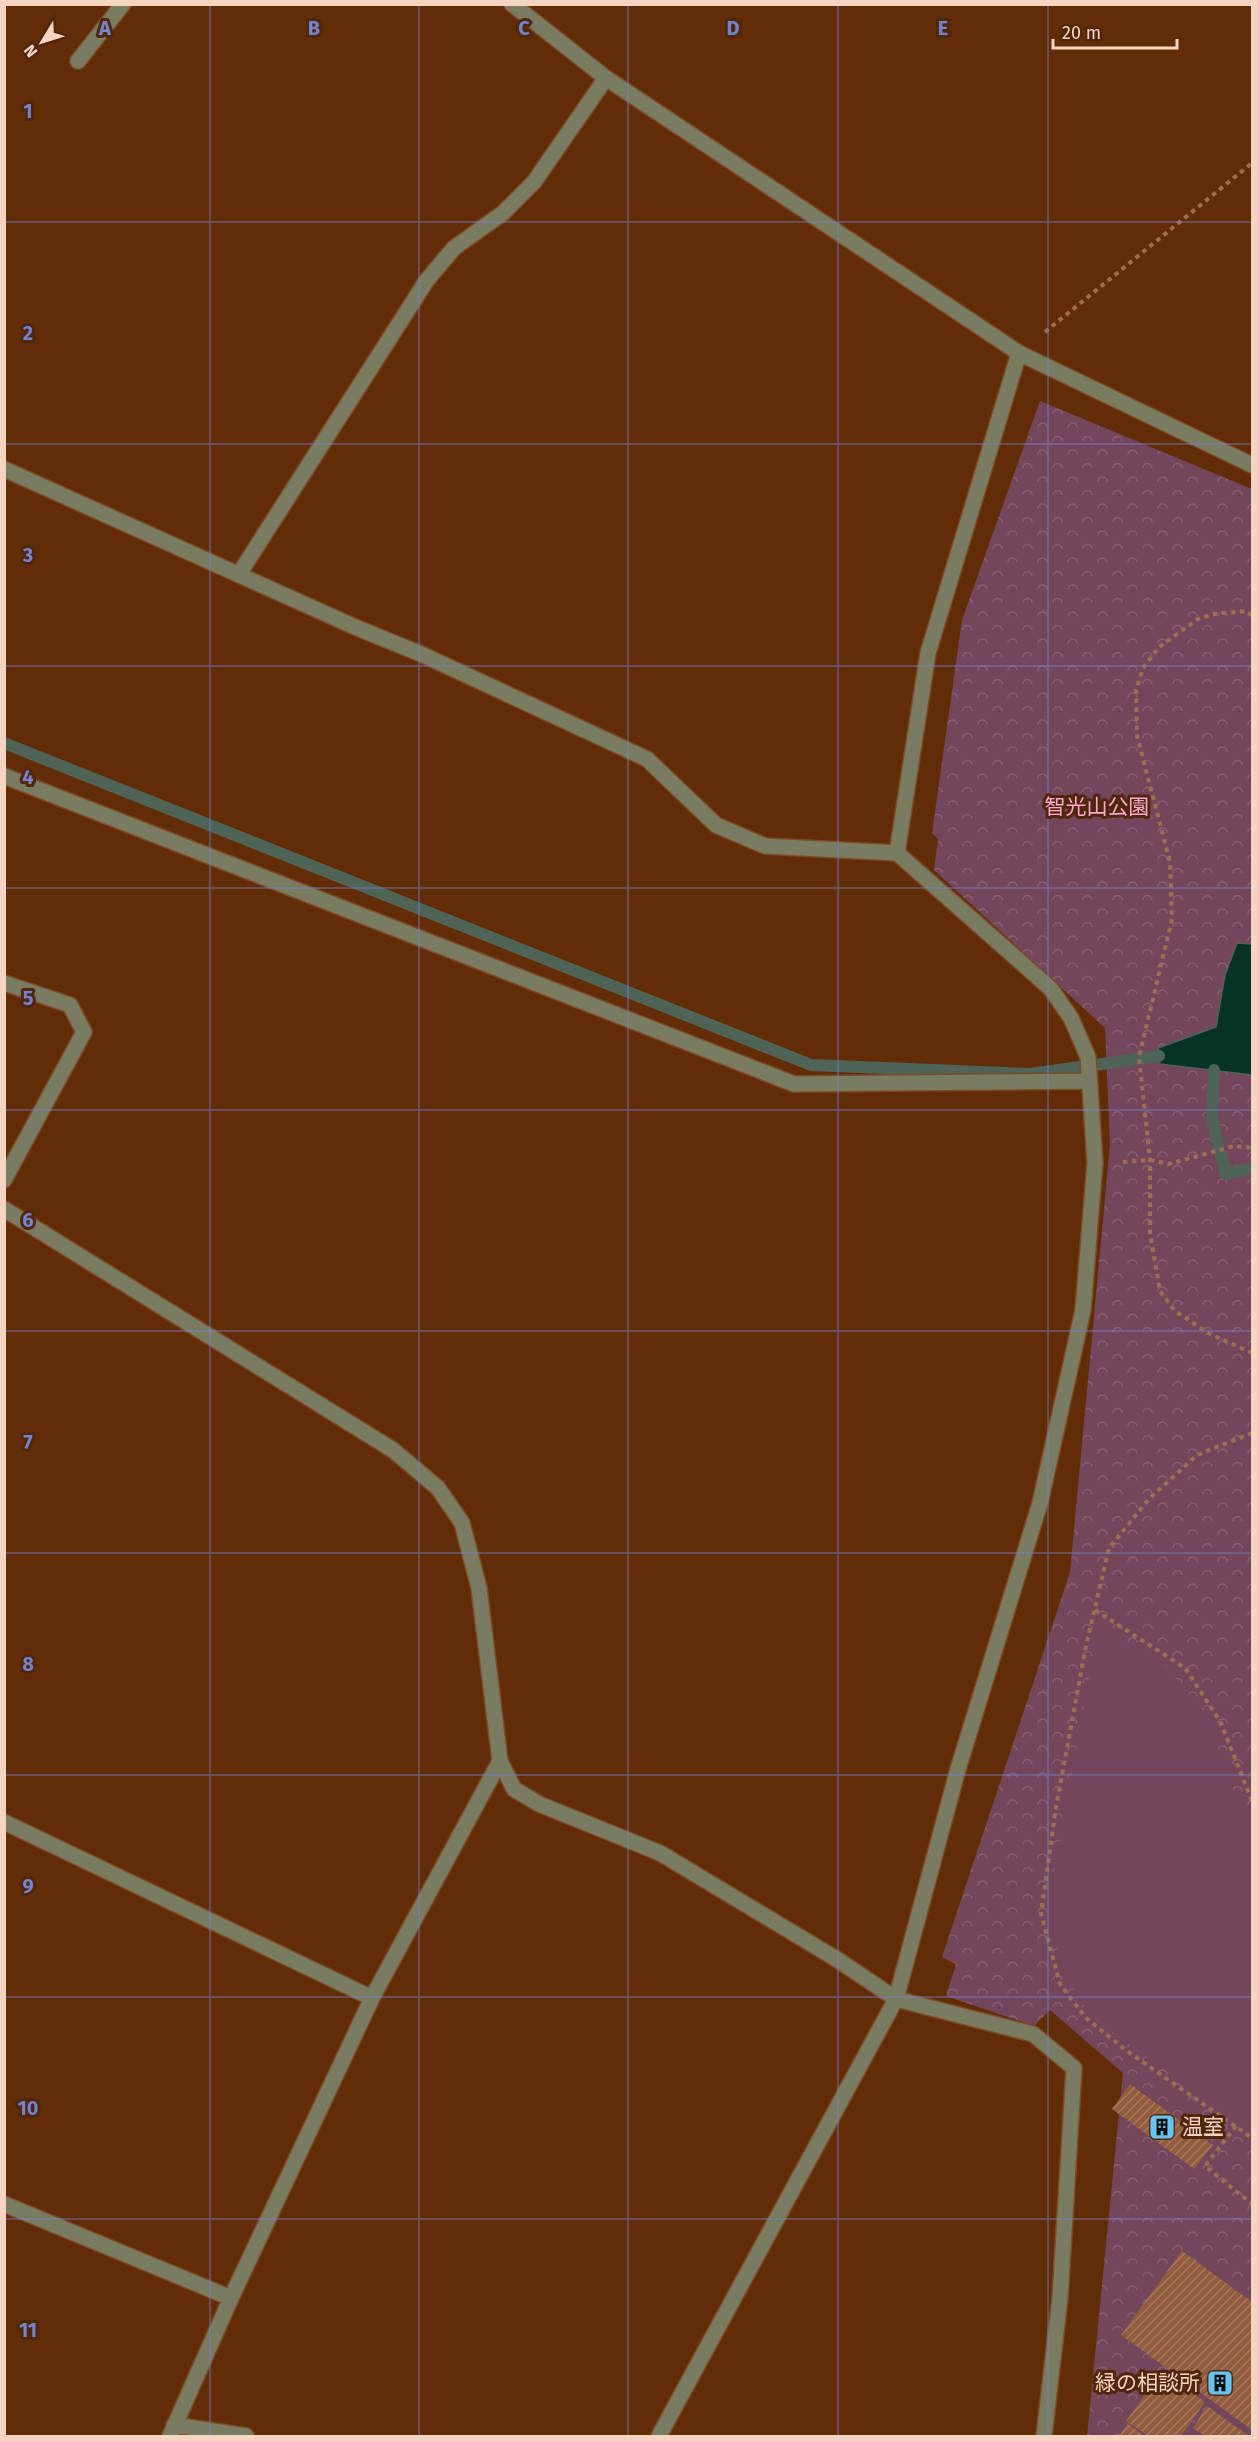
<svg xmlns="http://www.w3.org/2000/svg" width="1257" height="2441" viewBox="0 0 1257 2441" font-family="'Fira Sans','Noto Sans JP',sans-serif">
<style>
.forest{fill:url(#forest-crowns)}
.garden{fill:#74465c}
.water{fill:#083227;stroke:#4f6356;stroke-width:1.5}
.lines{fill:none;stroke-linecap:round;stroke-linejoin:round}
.stream{stroke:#4f6356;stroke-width:12}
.building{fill:url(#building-hatch)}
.minor-casing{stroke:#7d4a28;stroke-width:18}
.path{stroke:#9d6f50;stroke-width:4;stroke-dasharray:4.5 4.5;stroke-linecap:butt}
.minor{stroke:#7a7c62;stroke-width:15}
.grid{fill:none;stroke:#7484cf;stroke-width:1.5;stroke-opacity:0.55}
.labels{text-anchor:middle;stroke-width:6;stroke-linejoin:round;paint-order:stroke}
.park-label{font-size:21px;fill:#fea7d1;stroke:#50270c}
.poi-label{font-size:21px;fill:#f6d4c2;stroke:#50270c;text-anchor:start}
.grid-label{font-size:20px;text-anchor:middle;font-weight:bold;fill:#7484cf;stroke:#50270c;stroke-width:6;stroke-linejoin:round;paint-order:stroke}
</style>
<defs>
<pattern id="forest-crowns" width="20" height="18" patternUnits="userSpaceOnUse" patternTransform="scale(1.5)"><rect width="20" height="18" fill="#74465c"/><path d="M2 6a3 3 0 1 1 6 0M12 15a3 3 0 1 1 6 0" fill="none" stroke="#886072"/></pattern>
<pattern id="building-hatch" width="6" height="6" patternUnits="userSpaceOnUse" patternTransform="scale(1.5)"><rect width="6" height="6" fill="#925c3d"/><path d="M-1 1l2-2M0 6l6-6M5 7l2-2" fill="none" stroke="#a77a60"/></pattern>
</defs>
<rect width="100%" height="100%" fill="#622c06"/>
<path class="forest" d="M 1040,401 L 1252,489 L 1252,2436 L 1087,2436 L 1123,2073 L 1050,2010 L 1034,2026 L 946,1996 L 956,1964 L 942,1957 L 1070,1572 L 1110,1145 L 1105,1028 L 934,870 L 938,839 L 932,833 L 962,620 Z"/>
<path class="garden" d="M 1098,1629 L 1156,1654 L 1207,1717 L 1240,1809 L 1252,1828 L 1252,2132 L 1108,2029 L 1076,1997 L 1046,1918 Z"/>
<path class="water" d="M 1237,943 L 1252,944 L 1252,1075 L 1160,1064 L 1158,1048 L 1216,1027 L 1225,975 Z"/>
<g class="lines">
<path class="stream" d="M 4,743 L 811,1065 L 1030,1074 L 1159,1056
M 1214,1070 L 1212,1117 L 1219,1149
M 1220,1153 L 1226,1174 L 1252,1168"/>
</g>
<path class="building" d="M 1130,2084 L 1213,2145 L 1194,2169 L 1112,2109 Z
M 1182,2251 L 1252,2302 L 1252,2430 L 1121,2335 Z
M 1162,2371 L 1205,2402 L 1181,2436 L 1149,2436 L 1126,2421 Z
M 1207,2406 L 1249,2436 L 1205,2436 L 1193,2428 Z
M 1128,2424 L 1145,2436 L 1119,2436 Z"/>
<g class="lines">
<defs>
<path id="minor" d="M 512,4 L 606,78 L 1019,353 L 1252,465
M 78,61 L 123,4
M 1019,353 L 928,653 L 897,853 L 1051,989 L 1071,1018 L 1088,1057 L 1095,1163 L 1083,1310 L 1040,1503 L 958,1769 L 896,1999 L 1033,2034 L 1074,2068 L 1060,2298 L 1044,2436
M 4,469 L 355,627 L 421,654 L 647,759 L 716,825 L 765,846 L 897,853
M 239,574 L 427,280 L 454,248 L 503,213 L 534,182 L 606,78
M 4,776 L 794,1084 L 1089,1081
M 4,983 L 70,1005 L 84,1032 L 4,1180
M 4,1209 L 393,1450 L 438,1488 L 462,1523 L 479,1588 L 500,1761 L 514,1789 L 539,1804 L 660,1853 L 838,1960 L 896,1999 L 659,2436
M 4,1822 L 372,1998
M 4,2204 L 231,2298
M 174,2425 L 246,2436
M 170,2436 L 231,2298 L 372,1998 L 500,1761"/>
</defs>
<use href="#minor" class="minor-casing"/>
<path class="path" d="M 1045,332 L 1252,163
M 1252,615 L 1246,611 L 1214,614 L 1198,619 L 1159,647 L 1143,668 L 1136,690 L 1137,736 L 1170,862 L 1172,919 L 1139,1057 L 1150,1160 L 1150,1233 L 1160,1291 L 1175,1311 L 1208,1333 L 1252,1353
M 1123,1162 L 1150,1160 L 1169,1164 L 1234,1146 L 1252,1148
M 1252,1433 L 1197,1455 L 1149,1499 L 1109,1548 L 1086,1646 L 1056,1807 L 1041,1914 L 1060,1984 L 1086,2018 L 1127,2051 L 1252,2138
M 1095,1610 L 1185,1668 L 1220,1721 L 1252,1801
M 1236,2126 L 1205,2166 L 1252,2204"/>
<use href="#minor" class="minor"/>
</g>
<path class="grid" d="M 210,4 L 210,2436M 419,4 L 419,2436M 628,4 L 628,2436M 838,4 L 838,2436M 1048,4 L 1048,2436M 4,222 L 1252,222M 4,444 L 1252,444M 4,666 L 1252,666M 4,888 L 1252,888M 4,1110 L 1252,1110M 4,1331 L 1252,1331M 4,1553 L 1252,1553M 4,1775 L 1252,1775M 4,1997 L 1252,1997M 4,2219 L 1252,2219"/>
<defs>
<symbol id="building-square" viewBox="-11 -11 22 22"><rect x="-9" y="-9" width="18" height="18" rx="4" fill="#66c4ef" stroke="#50270c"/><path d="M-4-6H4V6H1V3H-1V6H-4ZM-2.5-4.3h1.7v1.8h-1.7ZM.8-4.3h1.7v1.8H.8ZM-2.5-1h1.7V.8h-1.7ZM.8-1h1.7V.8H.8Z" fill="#111"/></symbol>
</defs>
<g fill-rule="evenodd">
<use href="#building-square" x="1147" y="2112" width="30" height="30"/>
<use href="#building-square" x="1205" y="2368" width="30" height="30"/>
</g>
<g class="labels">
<g class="park-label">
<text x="1097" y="814">智光山公園</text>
</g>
<g class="poi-label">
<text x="1182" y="2134">温室</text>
<text x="1200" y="2390" text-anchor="end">緑の相談所</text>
</g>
</g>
<g class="grid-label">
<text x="105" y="35">A</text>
<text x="314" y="35">B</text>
<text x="524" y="35">C</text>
<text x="733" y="35">D</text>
<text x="943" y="35">E</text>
<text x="28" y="118">1</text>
<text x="28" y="340">2</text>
<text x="28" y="562">3</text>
<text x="28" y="784">4</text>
<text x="28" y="1005">5</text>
<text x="28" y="1227">6</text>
<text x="28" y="1449">7</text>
<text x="28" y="1671">8</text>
<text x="28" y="1893">9</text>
<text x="28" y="2115">10</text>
<text x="28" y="2337">11</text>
</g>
<rect width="1257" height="2441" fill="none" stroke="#f6d4c2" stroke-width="12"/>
<g transform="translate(42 42) rotate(232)" stroke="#50270c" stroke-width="4.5" paint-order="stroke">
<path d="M0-4.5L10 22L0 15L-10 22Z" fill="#f6d4c2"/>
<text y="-9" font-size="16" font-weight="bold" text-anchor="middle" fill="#f6d4c2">N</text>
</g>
<path d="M1053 39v9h124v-9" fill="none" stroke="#f6d4c2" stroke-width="3"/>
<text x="1062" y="39" font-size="18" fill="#f6d4c2" stroke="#50270c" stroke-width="4.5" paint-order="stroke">20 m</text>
</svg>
